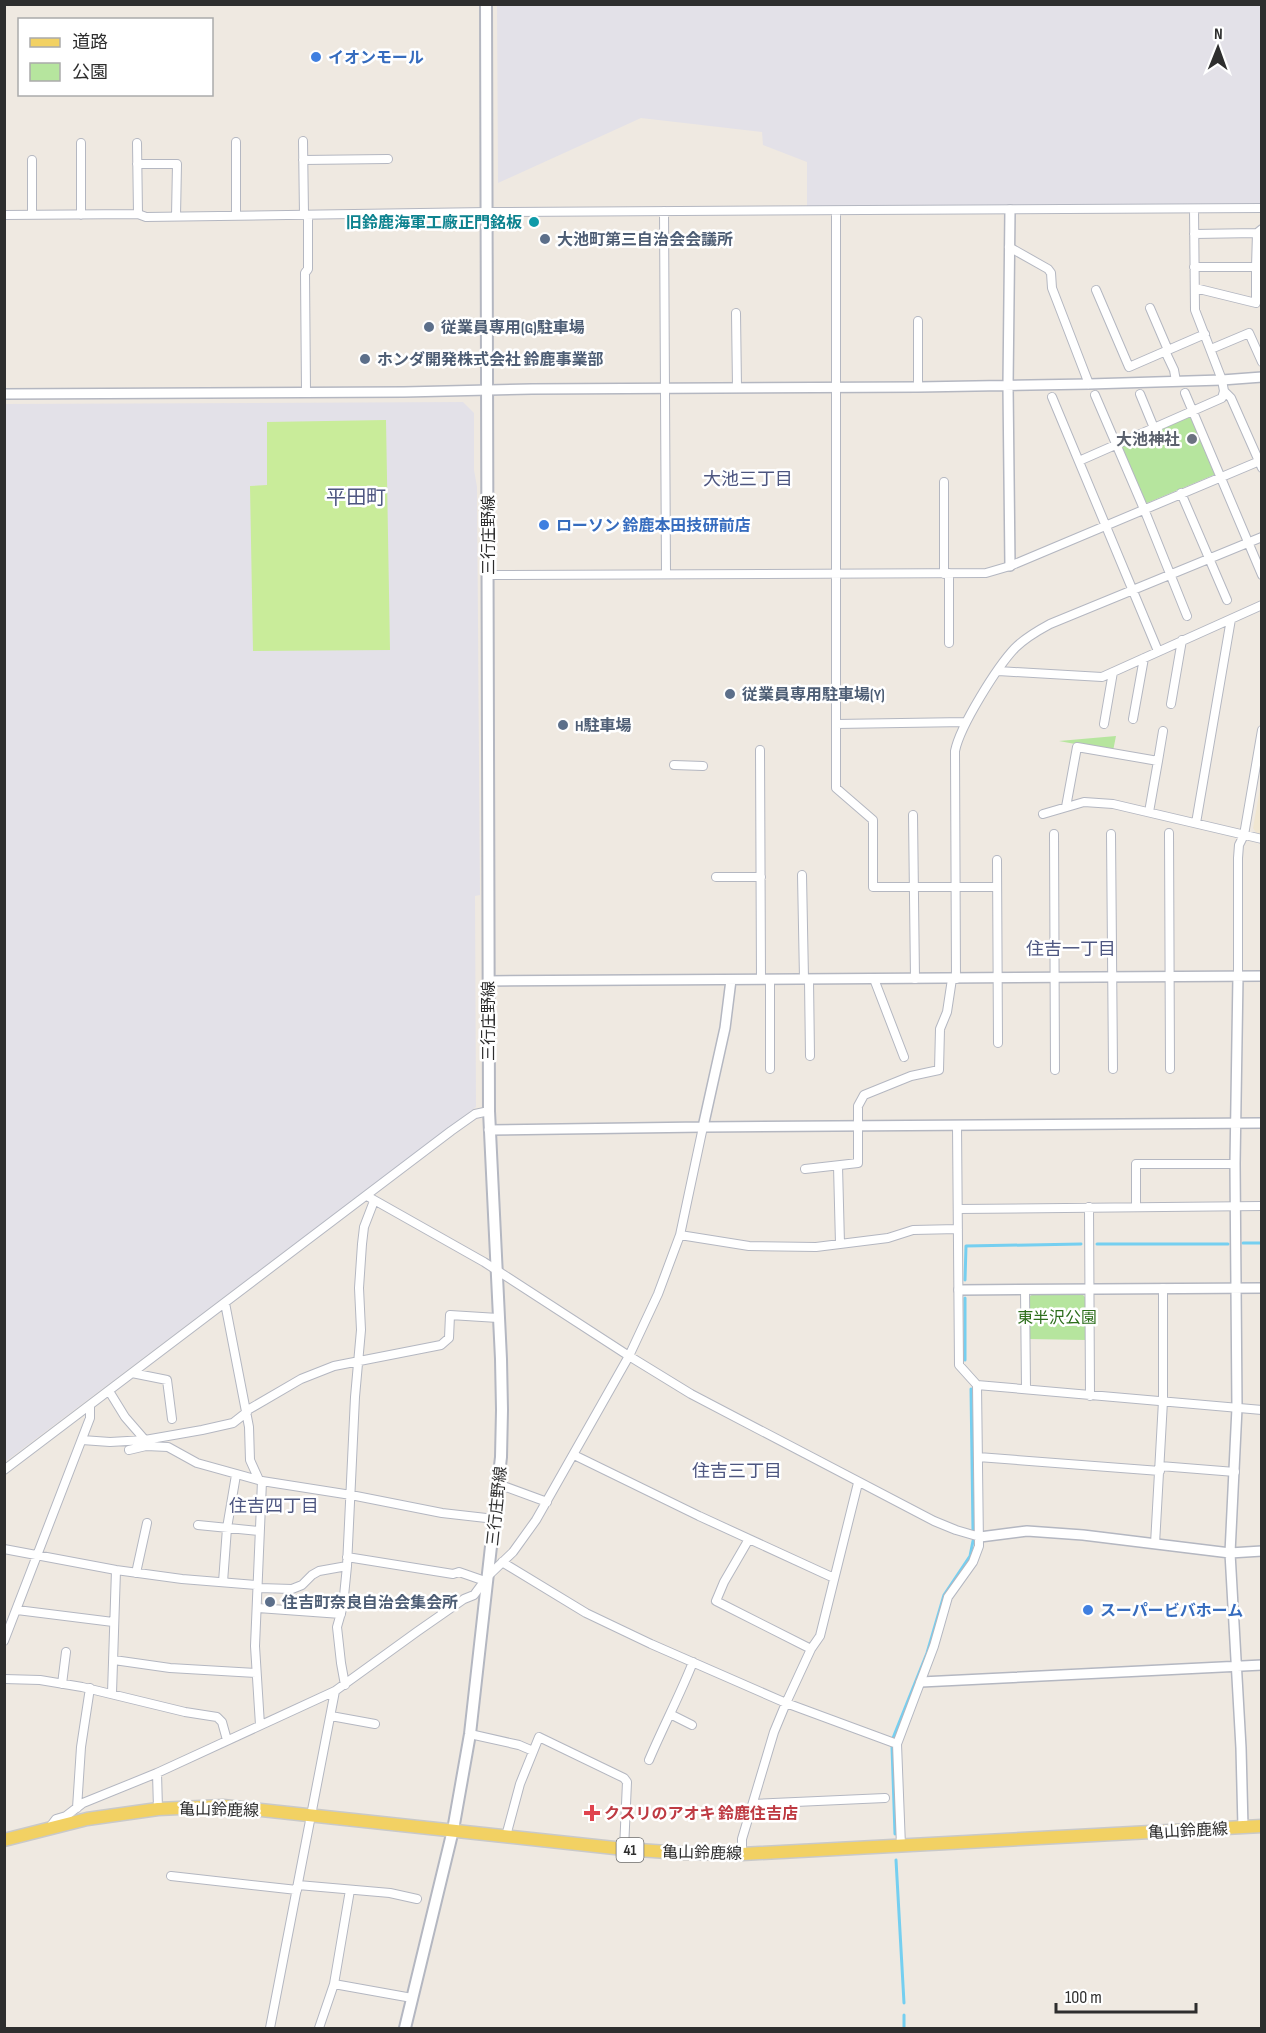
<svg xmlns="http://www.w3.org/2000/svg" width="1266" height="2033" viewBox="0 0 1266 2033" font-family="'Sofia Sans Condensed','Noto Sans JP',sans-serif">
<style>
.industrial{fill:#e3e1e8}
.education{fill:#f0e6d1}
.green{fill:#b6e59e}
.pitch{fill:#c9ec9a}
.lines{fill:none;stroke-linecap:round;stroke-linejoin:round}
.stream{stroke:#75cff0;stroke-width:3}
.minor-casing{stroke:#b4b7c1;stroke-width:10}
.tertiary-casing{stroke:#b4b7c1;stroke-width:12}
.secondary-casing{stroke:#b4b7c1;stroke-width:14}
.primary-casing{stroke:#c9c9c9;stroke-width:15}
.minor{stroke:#fff;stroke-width:8}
.tertiary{stroke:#fff;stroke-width:9}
.secondary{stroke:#fff;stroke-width:10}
.primary{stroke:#f2d163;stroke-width:12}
.shop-dot{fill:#3f7fe0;stroke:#fff;stroke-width:2}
.culture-dot{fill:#0f9aa8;stroke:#fff;stroke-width:2}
.service-dot{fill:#5c6f8a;stroke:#fff;stroke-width:2}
.worship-dot{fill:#6b7280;stroke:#fff;stroke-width:2}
.health-dot{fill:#e0444e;stroke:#fff;stroke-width:2}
.labels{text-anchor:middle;stroke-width:5;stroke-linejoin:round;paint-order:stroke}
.shield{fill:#fff;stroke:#6d6d6d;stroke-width:1.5}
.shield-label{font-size:15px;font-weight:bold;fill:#2e2e2e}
.shop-label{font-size:16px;font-weight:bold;fill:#366cbe;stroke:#fff;text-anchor:start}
.culture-label{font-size:16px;font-weight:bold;fill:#0d838f;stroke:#fff;text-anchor:end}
.service-label{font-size:16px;font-weight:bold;fill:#4e5e75;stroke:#fff;text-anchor:start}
.worship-label{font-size:16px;font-weight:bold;fill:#5b616d;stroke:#fff;text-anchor:end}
.street-label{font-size:16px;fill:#2e2e2e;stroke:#fff}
.park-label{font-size:16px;fill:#2c6e1b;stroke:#fff}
.health-label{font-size:16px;font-weight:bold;fill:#be3a42;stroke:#fff;text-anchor:start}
.neighbourhood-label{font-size:18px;fill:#4d5680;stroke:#fff}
.quarter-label{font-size:20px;fill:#4d5680;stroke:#fff}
</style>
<rect width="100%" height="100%" fill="#efe9e1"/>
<path class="industrial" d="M 497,5 L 1261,5 L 1261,204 L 807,207 L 807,162 L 763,145 L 762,132 L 641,118 L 498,183 Z
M 463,402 L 474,413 L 474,470 L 477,487 L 480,895 L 475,896 L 476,1107 L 5,1462 L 5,404 Z"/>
<path class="education" d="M 1261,783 L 1261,834 L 1257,834 L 1253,828 Z"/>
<path class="green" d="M 1190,416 L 1193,418 L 1216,474 L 1147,503 L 1143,501 L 1120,449 L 1121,445 Z
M 1116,736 L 1113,751 L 1059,741 Z
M 1033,1294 L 1082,1294 L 1086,1298 L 1086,1340 L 1029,1339 L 1029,1297 Z"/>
<path class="pitch" d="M 386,420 L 390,650 L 253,651 L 250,486 L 267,485 L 267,422 Z"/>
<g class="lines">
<path class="stream" d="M 1243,1243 L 1262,1243
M 1097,1244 L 1228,1244
M 965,1280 L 966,1246 L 1081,1244
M 965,1298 L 965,1360
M 971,1389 L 973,1530
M 893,1738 L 927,1653 L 944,1595 L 970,1556 L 973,1541
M 892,1747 L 895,1834
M 896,1860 L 904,2003
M 904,2015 L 904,2028"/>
<defs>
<path id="minor" d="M 303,141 L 304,215
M 236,142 L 236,215
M 137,143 L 138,214
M 303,160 L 388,159
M 137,164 L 177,164 L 176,216
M 664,211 L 666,574
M 836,211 L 836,788 L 873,820 L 873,887 L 997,887
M 4,215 L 138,214 L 146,217 L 487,212 L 1262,208
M 32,215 L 32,160
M 81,215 L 81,143
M 1194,234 L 1257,233 L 1262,229
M 1009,247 L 1048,269 L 1051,273 L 1052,288 L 1089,384
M 1194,267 L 1256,267 L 1257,233
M 1195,288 L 1256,303 L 1256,267
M 1096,290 L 1129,367 L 1205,334
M 1150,308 L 1168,350
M 736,313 L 737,388
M 1211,349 L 1249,333 L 1262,362
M 1165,351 L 1174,370 L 1176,381
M 918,387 L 918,321
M 1224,391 L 1231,398 L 1262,468
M 306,392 L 305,273 L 308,269 L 308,215
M 1185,393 L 1262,575
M 1140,394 L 1154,428
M 1095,395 L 1144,509 L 1187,616
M 1052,397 L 1158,651
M 1079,461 L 1222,398 L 1224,391 L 1222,380 L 1195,310 L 1194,209
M 944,482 L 944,574
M 1181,493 L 1227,600
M 949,573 L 949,643
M 488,575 L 986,573 L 1010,566 L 1262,460
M 998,671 L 1102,677 L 1262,605
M 1171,704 L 1182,640
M 1133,719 L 1144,658
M 836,724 L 966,722
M 1104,724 L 1113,672
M 760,750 L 761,979
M 1158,761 L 1163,731
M 674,765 L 703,766
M 1066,807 L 1077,747 L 1158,761 L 1149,812
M 1043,814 L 1084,802 L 1113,804 L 1262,839
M 913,815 L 915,979
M 1196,823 L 1231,619
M 1169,833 L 1170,1069
M 1054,834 L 1055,1070
M 1111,834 L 1113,1069
M 997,860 L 998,1043
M 802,875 L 804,979
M 716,877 L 761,877
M 1238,976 L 1238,858 L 1239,845 L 1244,835 L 1262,730
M 770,979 L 770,1069
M 874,979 L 904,1057
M 956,979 L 955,751 C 960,726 997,667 1015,648 C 1025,638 1037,631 1050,624 L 1262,537
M 809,980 L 810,1056
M 838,1166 L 840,1244
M 805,1169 L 858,1163 L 858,1106 L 864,1095 L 911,1076 L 939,1070 L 940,1029 L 947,1012 L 952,979
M 367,1196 L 484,1262 L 629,1356 L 691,1394 L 934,1521 L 956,1530 L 980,1537
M 1089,1207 L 1090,1396
M 1136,1207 L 1136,1164 L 1235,1164
M 958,1209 L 1262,1206
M 680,1235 L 749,1246 L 816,1247 L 888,1238 L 913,1230 L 958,1229
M 1025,1289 L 1026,1389
M 225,1303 L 249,1427 L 250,1460 L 259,1480
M 132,1373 L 167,1380 L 172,1419
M 977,1385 L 1262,1410
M 109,1391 L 125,1417 L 145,1440 L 145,1443
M 246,1411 L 301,1379 L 334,1366 L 441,1345 L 449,1338 L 450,1315 L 498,1318
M 82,1440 L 110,1442 L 145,1440 L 202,1430 L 233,1423 L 247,1412
M 129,1450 L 146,1446 L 168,1447 L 197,1463 L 262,1481 L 351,1495 L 442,1513 L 495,1519
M 574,1455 L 699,1516 L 834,1578
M 978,1457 L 1160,1471
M 1160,1466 L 1235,1472
M 4,1470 L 451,1131 L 475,1114 L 489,1111
M 498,1484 L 547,1502
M 198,1525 L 259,1531
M 749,1539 L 724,1582 L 716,1601 L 811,1649
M 1155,1544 L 1163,1401 L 1163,1288
M 4,1549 L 116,1570 L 182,1579 L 257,1585
M 347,1557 L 453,1574 L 459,1572 L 485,1581
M 502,1562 L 586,1613 L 651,1644 L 786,1703 L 811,1649 L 820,1636 L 858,1483
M 136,1573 L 147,1523
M 223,1582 L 227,1528 L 236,1475
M 259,1588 L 292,1589 L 302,1585 L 312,1575 L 319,1571 L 347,1566
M 258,1608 L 341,1614
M 17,1610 L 113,1622
M 4,1641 L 90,1418 L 90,1406
M 114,1660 L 170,1668 L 256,1673
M 4,1679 L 40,1680 L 82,1687 L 185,1712 L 217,1717 L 222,1722 L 227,1740
M 62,1684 L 66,1652
M 345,1685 L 341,1663 L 337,1627 L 343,1606 L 347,1566 L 355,1397 L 361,1330 L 359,1288 L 362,1244 L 364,1227 L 374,1201
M 112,1693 L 116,1570
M 670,1714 L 692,1725
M 331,1716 L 375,1724
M 260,1725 L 255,1646 L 262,1481
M 470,1734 L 519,1745 L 533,1751
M 649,1760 C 663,1727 680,1695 693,1662
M 157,1773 L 158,1809
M 753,1804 L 885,1798
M 77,1808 L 81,1747 L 90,1688
M 50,1827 L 56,1819 L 66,1816 L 83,1803 L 157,1773 L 335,1691 L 418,1631 L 464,1599 L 474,1595 L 488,1576 L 513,1552 L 536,1520 L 629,1356 L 658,1294 L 680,1235 L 703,1127
M 506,1836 L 520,1784 L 539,1737 L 624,1778 L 627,1782 L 624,1849
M 901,1846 L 897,1744 L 934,1646 L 948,1597 L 973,1562 L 979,1546 L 977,1385 L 959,1365 L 957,1125
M 742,1854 L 742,1839 L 774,1732 L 786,1703 L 897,1744
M 171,1876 L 297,1890
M 298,1885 L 390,1893 L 417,1899
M 334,1984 L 412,1998
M 270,2028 L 335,1691
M 319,2028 L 334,1984 L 350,1890"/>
<path id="tertiary" d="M 4,394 L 404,392 L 532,389 L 918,387 L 1089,384 L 1222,380 L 1262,377
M 1010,566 L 1008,386 L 1010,210
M 1238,976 L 1235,1164 L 1237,1408 L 1230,1553 L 1241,1748 L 1243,1827
M 488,981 L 1262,976
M 703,1127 L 725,1028 L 731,980
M 489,1130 L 703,1127 L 1262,1123
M 959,1290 L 1262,1288
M 980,1537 L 1027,1531 L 1083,1535 L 1230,1553 L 1262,1551
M 921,1682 L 1262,1665"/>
<path id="secondary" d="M 405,2028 L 453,1830 L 470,1734 L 501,1457 L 502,1410 L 501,1359 L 489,1111 L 486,4"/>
<path id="primary" d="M 4,1840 L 87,1819 L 158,1809 L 223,1806 L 624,1849 L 682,1853 L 742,1854 L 1262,1826"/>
</defs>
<use href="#minor" class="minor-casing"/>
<use href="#tertiary" class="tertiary-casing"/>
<use href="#secondary" class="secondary-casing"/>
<use href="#primary" class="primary-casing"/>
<use href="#minor" class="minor"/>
<use href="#tertiary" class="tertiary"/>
<use href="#secondary" class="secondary"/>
<use href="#primary" class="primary"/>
</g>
<g class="shop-dot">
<circle cx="316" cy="57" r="6"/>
<circle cx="544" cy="525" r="6"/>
<circle cx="1088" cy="1610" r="6"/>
</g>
<circle class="culture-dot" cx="534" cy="222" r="6"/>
<g class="service-dot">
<circle cx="545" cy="239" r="6"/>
<circle cx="429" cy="327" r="6"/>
<circle cx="365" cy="359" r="6"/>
<circle cx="730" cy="694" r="6"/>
<circle cx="563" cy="725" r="6"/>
<circle cx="270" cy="1602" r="6"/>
</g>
<circle class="worship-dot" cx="1192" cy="439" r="6"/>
<path class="health-dot" d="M589 1804h6v6h6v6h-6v6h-6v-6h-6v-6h6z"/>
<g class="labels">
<rect class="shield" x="616.5" y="1838" width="27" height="24" rx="4.5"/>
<g class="shield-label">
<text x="630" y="1855">41</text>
</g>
<g class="shop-label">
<text x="328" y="63">イオンモール</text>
<text x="556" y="531">ローソン 鈴鹿本田技研前店</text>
<text x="1100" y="1616">スーパービバホーム</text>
</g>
<g class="culture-label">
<text x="522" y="228">旧鈴鹿海軍工廠正門銘板</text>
</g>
<g class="service-label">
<text x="557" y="245">大池町第三自治会会議所</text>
<text x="441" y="333">従業員専用(G)駐車場</text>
<text x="377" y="365">ホンダ開発株式会社 鈴鹿事業部</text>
<text x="742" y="700">従業員専用駐車場(Y)</text>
<text x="575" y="731">H駐車場</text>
<text x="282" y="1608">住吉町奈良自治会集会所</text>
</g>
<g class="worship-label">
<text x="1180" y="445">大池神社</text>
</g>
<g class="street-label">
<text transform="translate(488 535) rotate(-90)" y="6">三行庄野線</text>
<text transform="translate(488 1021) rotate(-90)" y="6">三行庄野線</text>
<text transform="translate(496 1506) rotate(-84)" y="6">三行庄野線</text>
<text transform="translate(219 1809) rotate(1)" y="6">亀山鈴鹿線</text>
<text transform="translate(1188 1830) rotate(-3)" y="6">亀山鈴鹿線</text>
<text transform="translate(702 1852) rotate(1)" y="6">亀山鈴鹿線</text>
</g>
<g class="park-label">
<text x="1057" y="1323">東半沢公園</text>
</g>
<g class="health-label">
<text x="604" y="1819">クスリのアオキ 鈴鹿住吉店</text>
</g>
<g class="neighbourhood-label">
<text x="748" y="485">大池三丁目</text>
<text x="1071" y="955">住吉一丁目</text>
<text x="737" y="1477">住吉三丁目</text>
<text x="274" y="1512">住吉四丁目</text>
</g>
<g class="quarter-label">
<text x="356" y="504">平田町</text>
</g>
</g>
<rect width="1266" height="2033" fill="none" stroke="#2e2e2e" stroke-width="12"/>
<rect x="18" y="18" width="195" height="78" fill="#ffffff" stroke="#ababab" stroke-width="1.5"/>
<rect x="30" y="38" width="30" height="9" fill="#f2d163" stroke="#ababab" stroke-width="1.5"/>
<text x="72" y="48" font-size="18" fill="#2e2e2e">道路</text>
<rect x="30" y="63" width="30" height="18" fill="#b6e59e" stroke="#ababab" stroke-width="1.5"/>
<text x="72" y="78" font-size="18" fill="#2e2e2e">公園</text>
<g transform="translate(1218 48) rotate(1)" stroke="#ffffff" stroke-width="4.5" paint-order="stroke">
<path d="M0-4.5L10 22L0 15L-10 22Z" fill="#2e2e2e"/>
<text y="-9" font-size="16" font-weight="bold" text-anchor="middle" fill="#2e2e2e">N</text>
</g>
<path d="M1056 2003v9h140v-9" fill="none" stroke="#2e2e2e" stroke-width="3"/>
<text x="1065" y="2003" font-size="18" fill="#2e2e2e" stroke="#ffffff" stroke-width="4.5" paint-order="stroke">100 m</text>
</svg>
